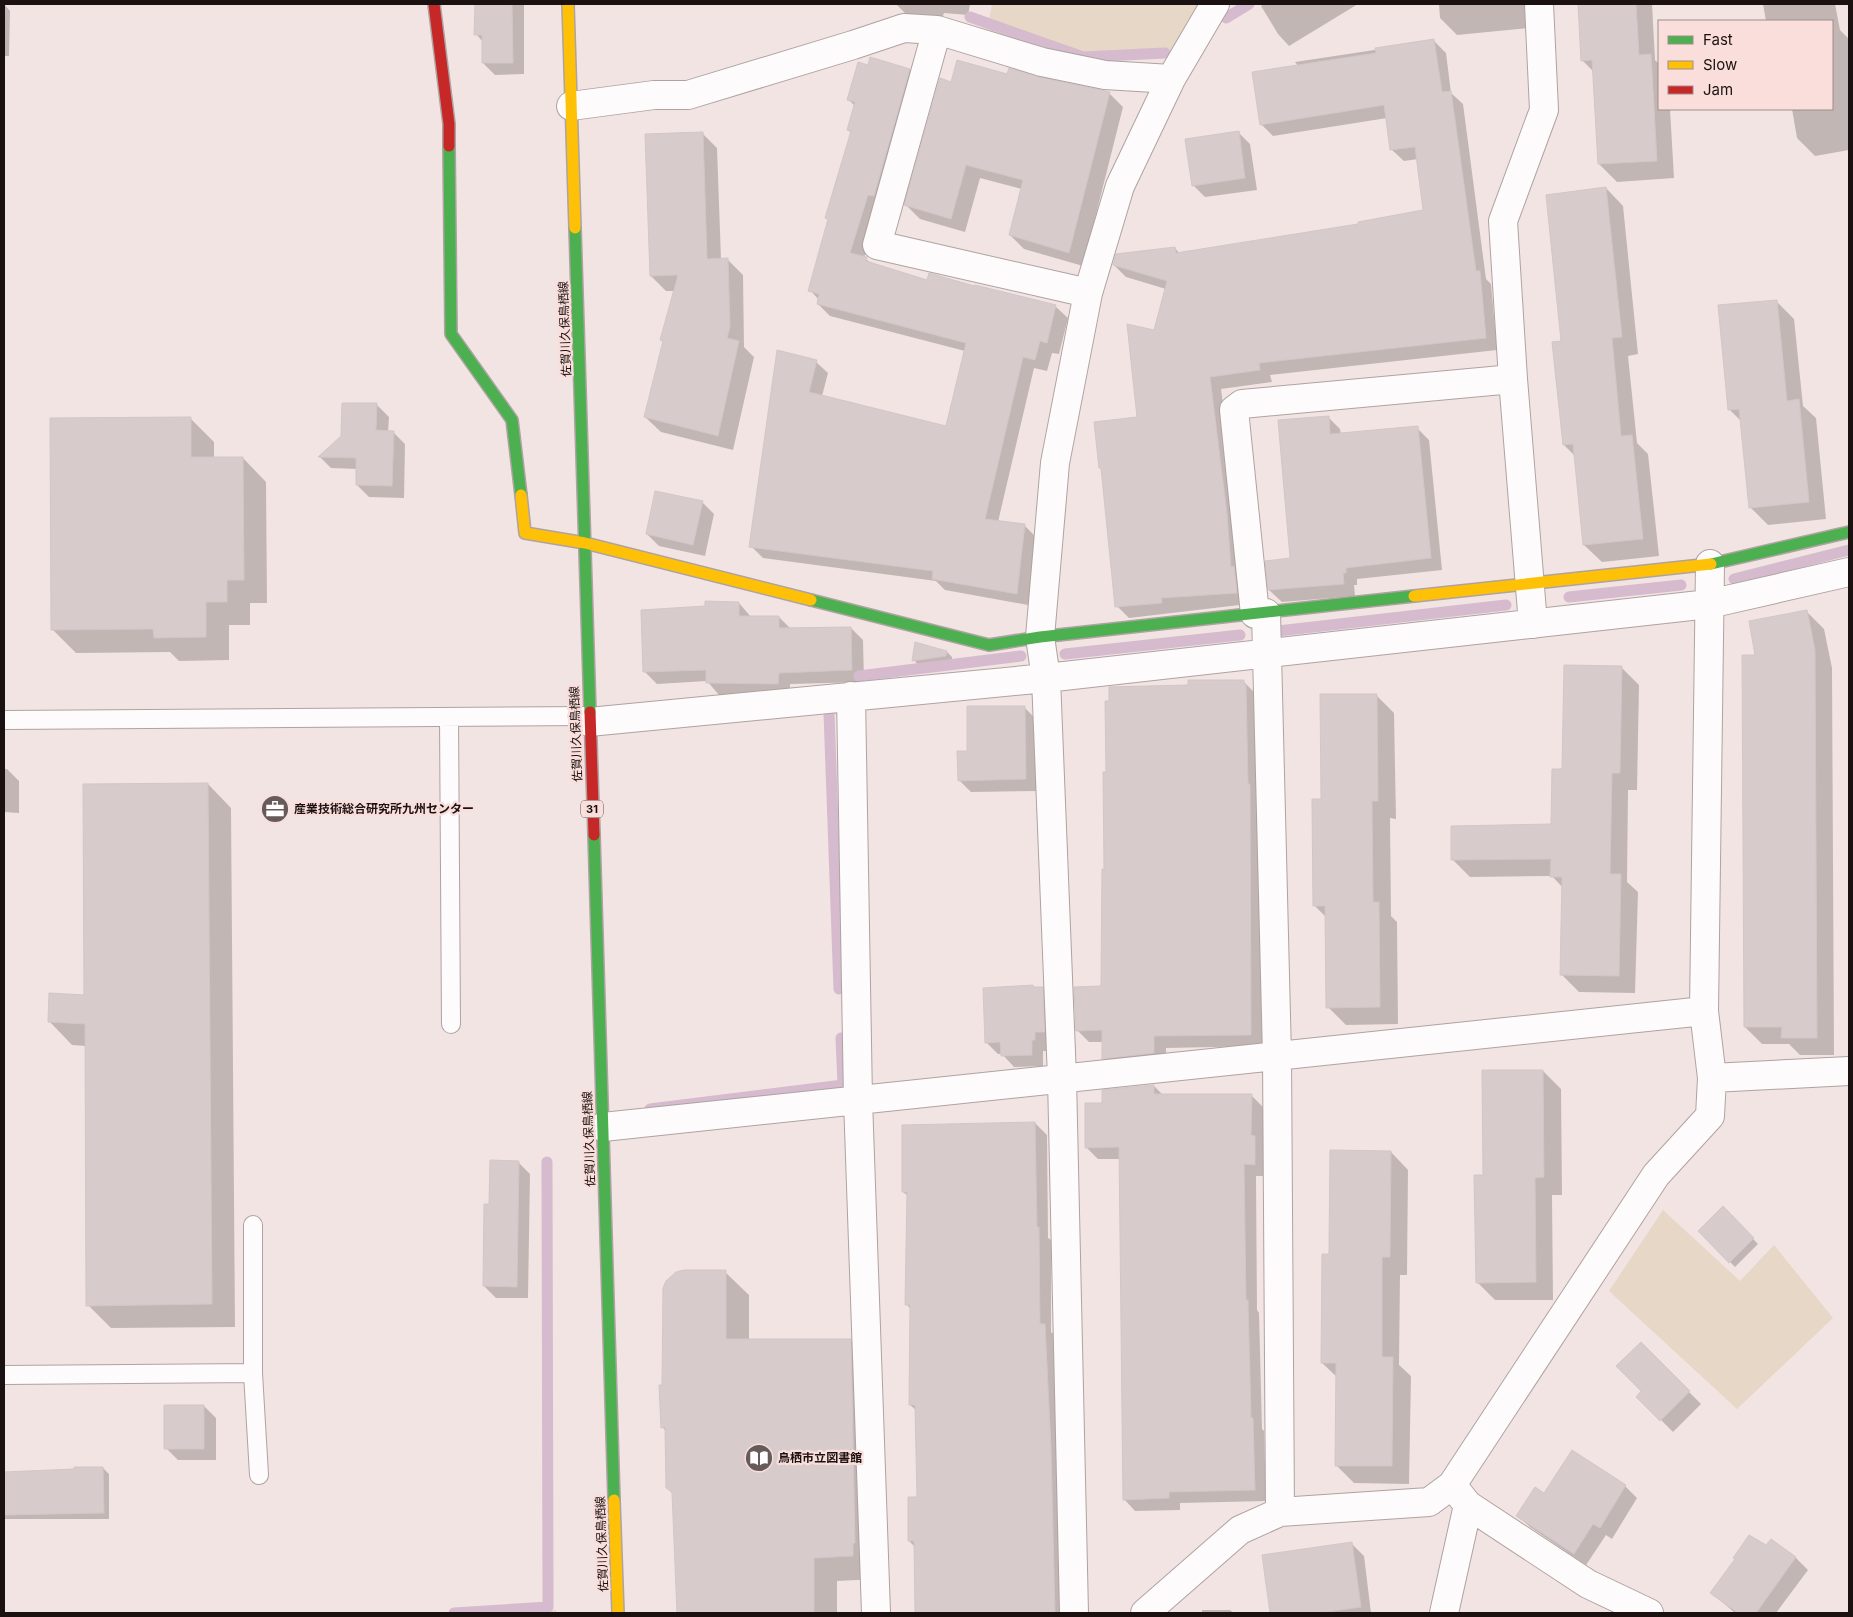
<svg xmlns="http://www.w3.org/2000/svg" width="1853" height="1617" viewBox="0 0 1853 1617" font-family="Inter,'Noto Sans JP',sans-serif">
<style>
.green{fill:#e7d7c7}
.shadow{fill:#0003}
.lines{fill:none;stroke-linecap:round;stroke-linejoin:round}
.stream{stroke:#d6bace;stroke-width:11}
.building{fill:#d7cbcc;stroke:#d2c6c7}
.lane-casing{stroke:#aea3a2;stroke-width:20}
.street-casing{stroke:#aea3a2;stroke-width:30}
.fast-casing{stroke:#aea3a2;stroke-width:14}
.slow-casing{stroke:#aea3a2;stroke-width:14}
.jam-casing{stroke:#aea3a2;stroke-width:14}
.lane{stroke:#fdfbfb;stroke-width:18}
.street{stroke:#fdfbfb;stroke-width:28}
.fast{stroke:#4caf50;stroke-width:11}
.slow{stroke:#ffc107;stroke-width:11}
.jam{stroke:#c62828;stroke-width:11}
.labels{text-anchor:middle;stroke-width:4.5;stroke-linejoin:round;paint-order:stroke}
.shield{fill:#f9dedb;stroke:#5d4e4d;stroke-width:1}
.shield-label{font-size:11px;font-weight:bold;fill:#1a1110}
.street-label{font-size:12px;fill:#1a1110;stroke:#f9dedb}
.poi-label{font-size:12px;font-weight:bold;fill:#1a1110;stroke:#f9dedb;text-anchor:start}
</style>
<rect width="100%" height="100%" fill="#f2e4e2"/>
<path class="green" d="M 992,4 L 1199,4 L 1169,57 L 1085,63 L 987,30 Z
M 1663,1210 L 1740,1281 L 1774,1245 L 1833,1318 L 1737,1409 L 1609,1291 Z
M 556,1610 L 556,1613 L 477,1613 Z"/>
<path class="shadow" d="M 4,4 L 10,11 L 9,56 L 4,56 Z
M 476,4 L 524,4 L 524,74 L 495,75 L 483,63 L 483,42 L 476,34 Z
M 896,4 L 970,4 L 968,15 L 944,13 L 942,19 L 906,14 Z
M 1264,4 L 1358,4 L 1289,46 L 1278,34 L 1261,6 Z
M 1439,4 L 1526,4 L 1528,28 L 1457,35 L 1440,18 Z
M 1579,4 L 1652,4 L 1655,60 L 1659,64 L 1659,109 L 1670,109 L 1674,178 L 1617,182 L 1599,164 L 1594,72 L 1582,60 Z
M 1763,4 L 1835,4 L 1840,30 L 1849,39 L 1849,150 L 1815,156 L 1797,138 L 1792,109 L 1832,109 L 1832,21 L 1766,21 Z
M 1434,41 L 1446,53 L 1451,93 L 1463,104 L 1486,279 L 1491,284 L 1497,350 L 1270,375 L 1272,382 L 1221,389 L 1248,604 L 1129,618 L 1117,606 L 1103,470 L 1100,468 L 1138,418 L 1155,332 L 1166,289 L 1126,277 L 1114,265 L 1175,248 L 1180,254 L 1360,226 L 1425,211 L 1418,159 L 1404,161 L 1392,150 L 1387,118 L 1273,136 L 1261,124 L 1298,66 L 1295,62 Z
M 869,67 L 909,70 L 921,82 L 864,258 L 871,263 L 928,281 L 975,288 L 976,286 L 1056,307 L 1068,318 L 1059,354 L 1052,353 L 1047,371 L 1034,368 L 998,522 L 1024,525 L 1036,537 L 1028,605 L 945,590 L 936,581 L 763,558 L 751,546 L 816,362 L 828,373 L 822,396 L 947,427 L 965,351 L 830,316 L 818,304 L 819,300 L 810,290 L 829,220 L 826,217 L 851,133 L 848,130 L 855,106 L 848,99 Z
M 1008,75 L 1038,78 L 1109,93 L 1123,107 L 1083,266 L 1024,249 L 1010,235 L 1022,189 L 980,178 L 965,232 L 920,219 L 906,205 Z
M 1238,132 L 1250,144 L 1257,190 L 1205,197 L 1193,185 Z
M 702,133 L 717,148 L 721,259 L 727,259 L 743,275 L 744,347 L 754,357 L 733,450 L 661,432 L 645,417 L 664,342 L 662,340 L 675,291 L 666,291 L 651,276 Z
M 1606,188 L 1623,206 L 1638,354 L 1628,356 L 1637,443 L 1648,454 L 1659,556 L 1602,562 L 1584,545 L 1575,456 L 1564,445 L 1562,342 Z
M 1776,301 L 1794,319 L 1803,406 L 1816,418 L 1826,519 L 1768,525 L 1750,507 L 1742,422 L 1730,410 Z
M 377,405 L 389,417 L 388,432 L 393,432 L 405,444 L 404,498 L 369,497 L 357,485 L 358,469 L 331,468 L 320,457 Z
M 1328,417 L 1340,429 L 1341,435 L 1417,428 L 1429,440 L 1442,570 L 1357,579 L 1357,585 L 1354,585 L 1355,596 L 1282,602 L 1269,590 L 1267,562 L 1291,559 Z
M 190,418 L 214,442 L 214,459 L 243,458 L 266,482 L 267,603 L 250,603 L 250,625 L 229,625 L 229,660 L 179,661 L 170,652 L 76,653 L 52,629 Z
M 702,502 L 714,514 L 705,556 L 659,546 L 647,534 Z
M 739,603 L 751,617 L 779,617 L 791,629 L 851,628 L 863,640 L 864,682 L 790,684 L 790,696 L 719,695 L 707,681 L 657,684 L 645,672 L 706,607 Z
M 1807,612 L 1824,629 L 1832,668 L 1834,1055 L 1800,1055 L 1789,1044 L 1762,1044 L 1745,1027 L 1756,656 Z
M 947,652 L 952,657 L 952,662 L 919,666 L 914,660 Z
M 1622,668 L 1639,685 L 1637,790 L 1628,790 L 1627,882 L 1638,892 L 1635,993 L 1579,992 L 1561,974 L 1563,888 L 1552,876 L 1470,877 L 1453,860 L 1553,825 L 1563,770 Z
M 1243,681 L 1255,693 L 1261,798 L 1263,1046 L 1166,1048 L 1166,1065 L 1116,1070 L 1104,1058 L 1104,1042 L 1089,1042 L 1077,1030 L 1102,988 L 1105,870 L 1189,686 Z
M 1376,695 L 1394,713 L 1396,819 L 1390,818 L 1391,916 L 1397,922 L 1398,1024 L 1346,1025 L 1328,1007 L 1327,918 L 1314,905 L 1322,800 Z
M 1024,707 L 1036,719 L 1038,791 L 971,792 L 959,780 L 968,752 Z
M 4,769 L 7,769 L 19,781 L 19,813 L 4,812 Z
M 208,784 L 231,808 L 235,1327 L 111,1328 L 88,1305 L 86,1046 L 72,1045 L 49,1021 L 86,997 Z
M 1042,989 L 1054,1001 L 1056,1043 L 1047,1044 L 1047,1051 L 1043,1051 L 1043,1066 L 1014,1067 L 1002,1054 L 998,1054 L 986,1042 Z
M 1543,1071 L 1561,1089 L 1562,1195 L 1552,1195 L 1553,1300 L 1495,1300 L 1477,1282 L 1485,1176 Z
M 1154,1086 L 1163,1095 L 1251,1095 L 1263,1107 L 1263,1145 L 1266,1149 L 1266,1176 L 1256,1176 L 1257,1310 L 1259,1313 L 1262,1429 L 1264,1431 L 1266,1501 L 1180,1503 L 1180,1510 L 1135,1511 L 1124,1499 L 1120,1159 L 1098,1159 L 1087,1148 L 1104,1104 Z
M 1035,1123 L 1047,1135 L 1048,1238 L 1051,1240 L 1051,1332 L 1057,1337 L 1066,1613 L 917,1613 L 915,1547 L 909,1541 L 918,1498 L 916,1410 L 910,1405 L 911,1309 L 906,1304 L 908,1196 L 903,1192 Z
M 1391,1152 L 1408,1170 L 1407,1275 L 1400,1275 L 1399,1365 L 1411,1376 L 1409,1484 L 1354,1483 L 1336,1465 L 1337,1377 L 1322,1363 L 1330,1255 Z
M 518,1162 L 530,1174 L 528,1298 L 496,1298 L 484,1286 L 490,1205 Z
M 1723,1208 L 1758,1244 L 1735,1267 L 1700,1231 Z
M 725,1272 L 749,1295 L 749,1340 L 850,1340 L 874,1363 L 876,1579 L 837,1581 L 837,1613 L 678,1613 L 673,1494 L 667,1488 L 666,1431 L 662,1427 L 663,1386 Z
M 1641,1344 L 1701,1404 L 1673,1432 L 1638,1397 L 1643,1391 Z
M 204,1406 L 216,1418 L 216,1460 L 178,1460 L 166,1448 Z
M 103,1468 L 109,1474 L 109,1519 L 4,1519 L 4,1473 Z
M 1625,1486 L 1637,1498 L 1612,1539 L 1606,1535 L 1586,1565 L 1530,1527 L 1518,1516 L 1544,1495 Z
M 1771,1541 L 1796,1558 L 1808,1570 L 1776,1613 L 1735,1613 L 1712,1593 L 1736,1559 L 1766,1547 Z
M 1352,1544 L 1364,1556 L 1371,1613 L 1271,1613 L 1263,1556 Z
M 1202,1610 L 1230,1610 L 1234,1613 L 1202,1613 Z"/>
<g class="lines">
<path class="stream" d="M 970,17 L 1083,57 L 1165,53
M 1226,18 L 1249,4
M 1734,579 L 1849,550
M 1569,597 L 1681,585
M 1278,631 L 1506,605
M 1065,654 L 1240,635
M 859,676 L 1021,656
M 829,713 L 839,989
M 650,1109 L 843,1085 L 841,1038
M 454,1613 L 548,1607 L 547,1162"/>
</g>
<path class="building" d="M 475,4 L 512,4 L 513,63 L 482,63 L 482,35 L 474,35 Z
M 1578,4 L 1636,4 L 1639,55 L 1651,54 L 1657,161 L 1598,164 L 1592,60 L 1581,61 Z
M 1434,39 L 1442,92 L 1451,91 L 1476,271 L 1480,271 L 1486,338 L 1259,363 L 1260,370 L 1210,377 L 1227,514 L 1231,567 L 1234,566 L 1237,593 L 1161,598 L 1162,603 L 1115,607 L 1101,468 L 1099,468 L 1094,422 L 1137,417 L 1127,324 L 1154,330 L 1167,281 L 1113,265 L 1116,254 L 1175,247 L 1176,253 L 1358,224 L 1358,222 L 1423,210 L 1415,147 L 1390,150 L 1384,105 L 1260,125 L 1252,72 L 1376,53 L 1375,48 Z
M 870,57 L 910,69 L 874,196 L 868,195 L 850,253 L 867,257 L 866,261 L 927,280 L 929,273 L 974,286 L 975,285 L 1056,305 L 1047,343 L 1040,341 L 1035,360 L 1023,357 L 985,519 L 1025,524 L 1017,594 L 932,579 L 933,571 L 749,547 L 777,350 L 817,360 L 809,392 L 946,426 L 966,343 L 817,304 L 819,294 L 808,291 L 828,219 L 825,218 L 851,131 L 847,130 L 855,102 L 847,100 L 858,62 L 868,65 Z
M 957,60 L 1007,74 L 1009,68 L 1039,77 L 1110,92 L 1069,253 L 1009,235 L 1023,180 L 966,165 L 951,219 L 904,205 L 940,78 L 951,82 Z
M 1239,131 L 1245,178 L 1192,186 L 1185,139 Z
M 703,132 L 707,259 L 728,258 L 730,327 L 727,338 L 739,341 L 718,436 L 644,417 L 663,341 L 660,340 L 678,275 L 650,276 L 645,134 Z
M 1606,187 L 1622,337 L 1612,338 L 1621,436 L 1632,435 L 1643,539 L 1583,545 L 1573,444 L 1563,445 L 1552,342 L 1561,341 L 1546,195 Z
M 1777,300 L 1787,401 L 1799,399 L 1809,502 L 1749,508 L 1739,409 L 1728,410 L 1718,305 Z
M 342,403 L 377,403 L 376,430 L 394,431 L 392,486 L 356,485 L 356,458 L 318,457 L 341,436 Z
M 1329,416 L 1330,434 L 1418,426 L 1431,558 L 1346,568 L 1346,573 L 1343,573 L 1344,584 L 1268,590 L 1265,561 L 1290,558 L 1278,420 Z
M 191,417 L 191,457 L 243,457 L 244,580 L 227,580 L 227,602 L 206,602 L 206,637 L 154,638 L 153,629 L 51,630 L 50,418 Z
M 655,491 L 703,501 L 693,545 L 646,534 Z
M 705,601 L 739,602 L 739,616 L 779,616 L 779,628 L 851,627 L 852,670 L 779,673 L 778,684 L 706,683 L 706,670 L 643,672 L 641,610 L 705,606 Z
M 1807,610 L 1815,650 L 1817,1038 L 1781,1038 L 1782,1027 L 1744,1027 L 1742,655 L 1755,655 L 1749,621 Z
M 915,642 L 947,651 L 946,656 L 912,661 Z
M 1564,665 L 1622,666 L 1620,773 L 1612,773 L 1610,874 L 1621,874 L 1619,976 L 1560,975 L 1562,877 L 1550,877 L 1551,859 L 1451,860 L 1451,826 L 1551,824 L 1552,769 L 1562,769 Z
M 1188,680 L 1244,680 L 1244,684 L 1246,684 L 1248,784 L 1250,784 L 1251,1035 L 1154,1036 L 1154,1053 L 1102,1059 L 1102,1030 L 1076,1031 L 1074,987 L 1101,986 L 1102,869 L 1104,869 L 1103,772 L 1106,772 L 1105,701 L 1109,701 L 1109,687 L 1188,685 Z
M 1320,694 L 1377,694 L 1378,801 L 1372,801 L 1373,902 L 1379,902 L 1380,1007 L 1326,1008 L 1325,906 L 1313,906 L 1312,799 L 1321,799 Z
M 967,706 L 1025,706 L 1026,779 L 958,781 L 957,751 L 967,751 Z
M 208,783 L 212,1304 L 86,1306 L 85,1024 L 48,1022 L 49,993 L 84,995 L 83,784 Z
M 1033,985 L 1034,987 L 1043,987 L 1045,1032 L 1035,1032 L 1035,1040 L 1032,1040 L 1032,1055 L 1001,1056 L 1000,1042 L 985,1043 L 983,988 Z
M 1482,1070 L 1543,1070 L 1544,1177 L 1535,1178 L 1536,1282 L 1476,1283 L 1474,1175 L 1483,1175 Z
M 1154,1085 L 1154,1094 L 1252,1094 L 1251,1135 L 1255,1136 L 1255,1165 L 1244,1164 L 1246,1300 L 1248,1300 L 1251,1418 L 1253,1418 L 1255,1490 L 1169,1492 L 1169,1498 L 1123,1500 L 1119,1147 L 1085,1148 L 1085,1103 L 1102,1103 L 1102,1090 Z
M 1035,1122 L 1037,1227 L 1039,1227 L 1040,1324 L 1045,1324 L 1051,1447 L 1055,1613 L 915,1613 L 914,1541 L 908,1541 L 908,1497 L 917,1497 L 915,1405 L 909,1405 L 910,1305 L 905,1305 L 907,1192 L 902,1192 L 902,1125 Z
M 1330,1150 L 1391,1151 L 1390,1257 L 1382,1257 L 1382,1357 L 1393,1357 L 1392,1466 L 1335,1466 L 1336,1363 L 1321,1363 L 1322,1254 L 1329,1254 Z
M 490,1160 L 519,1161 L 517,1287 L 483,1286 L 484,1204 L 489,1204 Z
M 1723,1206 L 1754,1238 L 1729,1263 L 1698,1231 Z
M 684,1270 L 726,1270 L 726,1339 L 851,1339 L 855,1543 L 853,1543 L 853,1556 L 814,1558 L 814,1613 L 677,1613 L 672,1492 L 666,1488 L 665,1427 L 661,1428 L 659,1385 L 662,1385 L 663,1288 L 666,1281 L 676,1272 Z
M 1641,1342 L 1690,1391 L 1660,1421 L 1636,1397 L 1641,1391 L 1616,1366 Z
M 164,1405 L 204,1405 L 204,1449 L 164,1449 Z
M 1572,1450 L 1626,1485 L 1600,1528 L 1593,1524 L 1574,1554 L 1516,1516 L 1535,1487 L 1544,1493 Z
M 74,1467 L 103,1467 L 104,1513 L 4,1515 L 4,1472 L 74,1469 Z
M 1749,1535 L 1766,1545 L 1771,1539 L 1796,1557 L 1756,1613 L 1738,1613 L 1710,1593 L 1735,1559 L 1733,1558 Z
M 1352,1542 L 1361,1607 L 1320,1613 L 1270,1613 L 1262,1555 Z"/>
<g class="lines">
<defs>
<path id="lane" d="M 449,717 L 451,1024
M 4,720 L 589,716
M 253,1225 L 253,1373 L 259,1475
M 4,1375 L 253,1373"/>
<path id="street" d="M 937,30 L 877,245 L 1088,293
M 571,106 L 654,95 L 688,95 L 853,45 L 904,28 L 937,30 L 1042,62 L 1105,75 L 1171,79
M 1266,613 L 1277,1056 L 1280,1512
M 1255,614 L 1234,410 L 1242,404 L 1513,379
M 1533,624 L 1513,379 L 1503,221 L 1544,110 L 1539,4
M 851,696 L 858,1100 L 876,1613
M 589,722 L 1046,678 L 1709,604 L 1849,572
M 1704,1011 L 1712,1078
M 603,1127 L 1704,1011 L 1710,564
M 1452,1485 L 1468,1505 L 1588,1584 L 1649,1613
M 1074,1613 L 1062,1078 L 1046,678 L 1040,637 L 1055,463 L 1088,293 L 1120,186 L 1171,79 L 1215,4
M 1145,1613 L 1240,1530 L 1280,1512 L 1429,1502 L 1452,1485 L 1656,1175 L 1710,1116 L 1712,1078 L 1849,1071
M 1444,1613 L 1468,1505"/>
<path id="fast" d="M 449,146 L 451,334 L 512,420 L 521,495
M 575,228 L 590,712
M 1711,564 L 1849,532
M 811,600 L 989,645 L 1040,637 L 1414,596
M 594,835 L 614,1500"/>
<path id="slow" d="M 568,4 L 575,228
M 521,495 L 525,533 L 585,543 L 811,600
M 1414,596 L 1711,564
M 614,1500 L 618,1613"/>
<path id="jam" d="M 434,4 L 449,124 L 449,146
M 590,712 L 594,835"/>
</defs>
<use href="#lane" class="lane-casing"/>
<use href="#street" class="street-casing"/>
<use href="#fast" class="fast-casing"/>
<use href="#slow" class="slow-casing"/>
<use href="#jam" class="jam-casing"/>
<use href="#lane" class="lane"/>
<use href="#street" class="street"/>
<use href="#fast" class="fast"/>
<use href="#slow" class="slow"/>
<use href="#jam" class="jam"/>
</g>
<defs>
<symbol id="office-disc" viewBox="-11 -11 22 22"><circle r="9.5" fill="#665b5a" stroke="#f9dedb"/><path d="M-6-3h4V-5.5h4V-3h4V5H-6ZM-1-4.5V-3h2v-1.5ZM-6 0V1H6V0Z" fill="#fff"/></symbol>
<symbol id="library-disc" viewBox="-11 -11 22 22"><circle r="9.5" fill="#665b5a" stroke="#f9dedb"/><path d="M-6-4Q-3-5.5-.7-3.5V5Q-3 3-6 4ZM6-4Q3-5.5 .7-3.5V5Q3 3 6 4Z" fill="#fff"/></symbol>
</defs>
<g fill-rule="evenodd">
<use href="#office-disc" x="259" y="793" width="32" height="32"/>
<use href="#library-disc" x="743" y="1442" width="32" height="32"/>
</g>
<g class="labels">
<rect class="shield" x="581" y="800.5" width="22" height="17" rx="4"/>
<g class="shield-label">
<text x="592" y="813">31</text>
</g>
<g class="street-label">
<text transform="translate(565 329) rotate(-92)" y="4">佐賀川久保鳥栖線</text>
<text transform="translate(576 734) rotate(-92)" y="4">佐賀川久保鳥栖線</text>
<text transform="translate(589 1139) rotate(-92)" y="4">佐賀川久保鳥栖線</text>
<text transform="translate(602 1544) rotate(-92)" y="4">佐賀川久保鳥栖線</text>
</g>
<g class="poi-label">
<text x="294" y="813">産業技術総合研究所九州センター</text>
<text x="778" y="1462">鳥栖市立図書館</text>
</g>
</g>
<rect width="1853" height="1617" fill="none" stroke="#1a1110" stroke-width="10"/>
<rect x="1658" y="20" width="175" height="90" fill="#f9dedb" stroke="#a08c8a"/>
<rect x="1668" y="36" width="25" height="8" fill="#4caf50" stroke="#a08c8a"/>
<text x="1703" y="45" font-size="15" fill="#1a1110">Fast</text>
<rect x="1668" y="61" width="25" height="8" fill="#ffc107" stroke="#a08c8a"/>
<text x="1703" y="70" font-size="15" fill="#1a1110">Slow</text>
<rect x="1668" y="86" width="25" height="8" fill="#c62828" stroke="#a08c8a"/>
<text x="1703" y="95" font-size="15" fill="#1a1110">Jam</text>
</svg>
